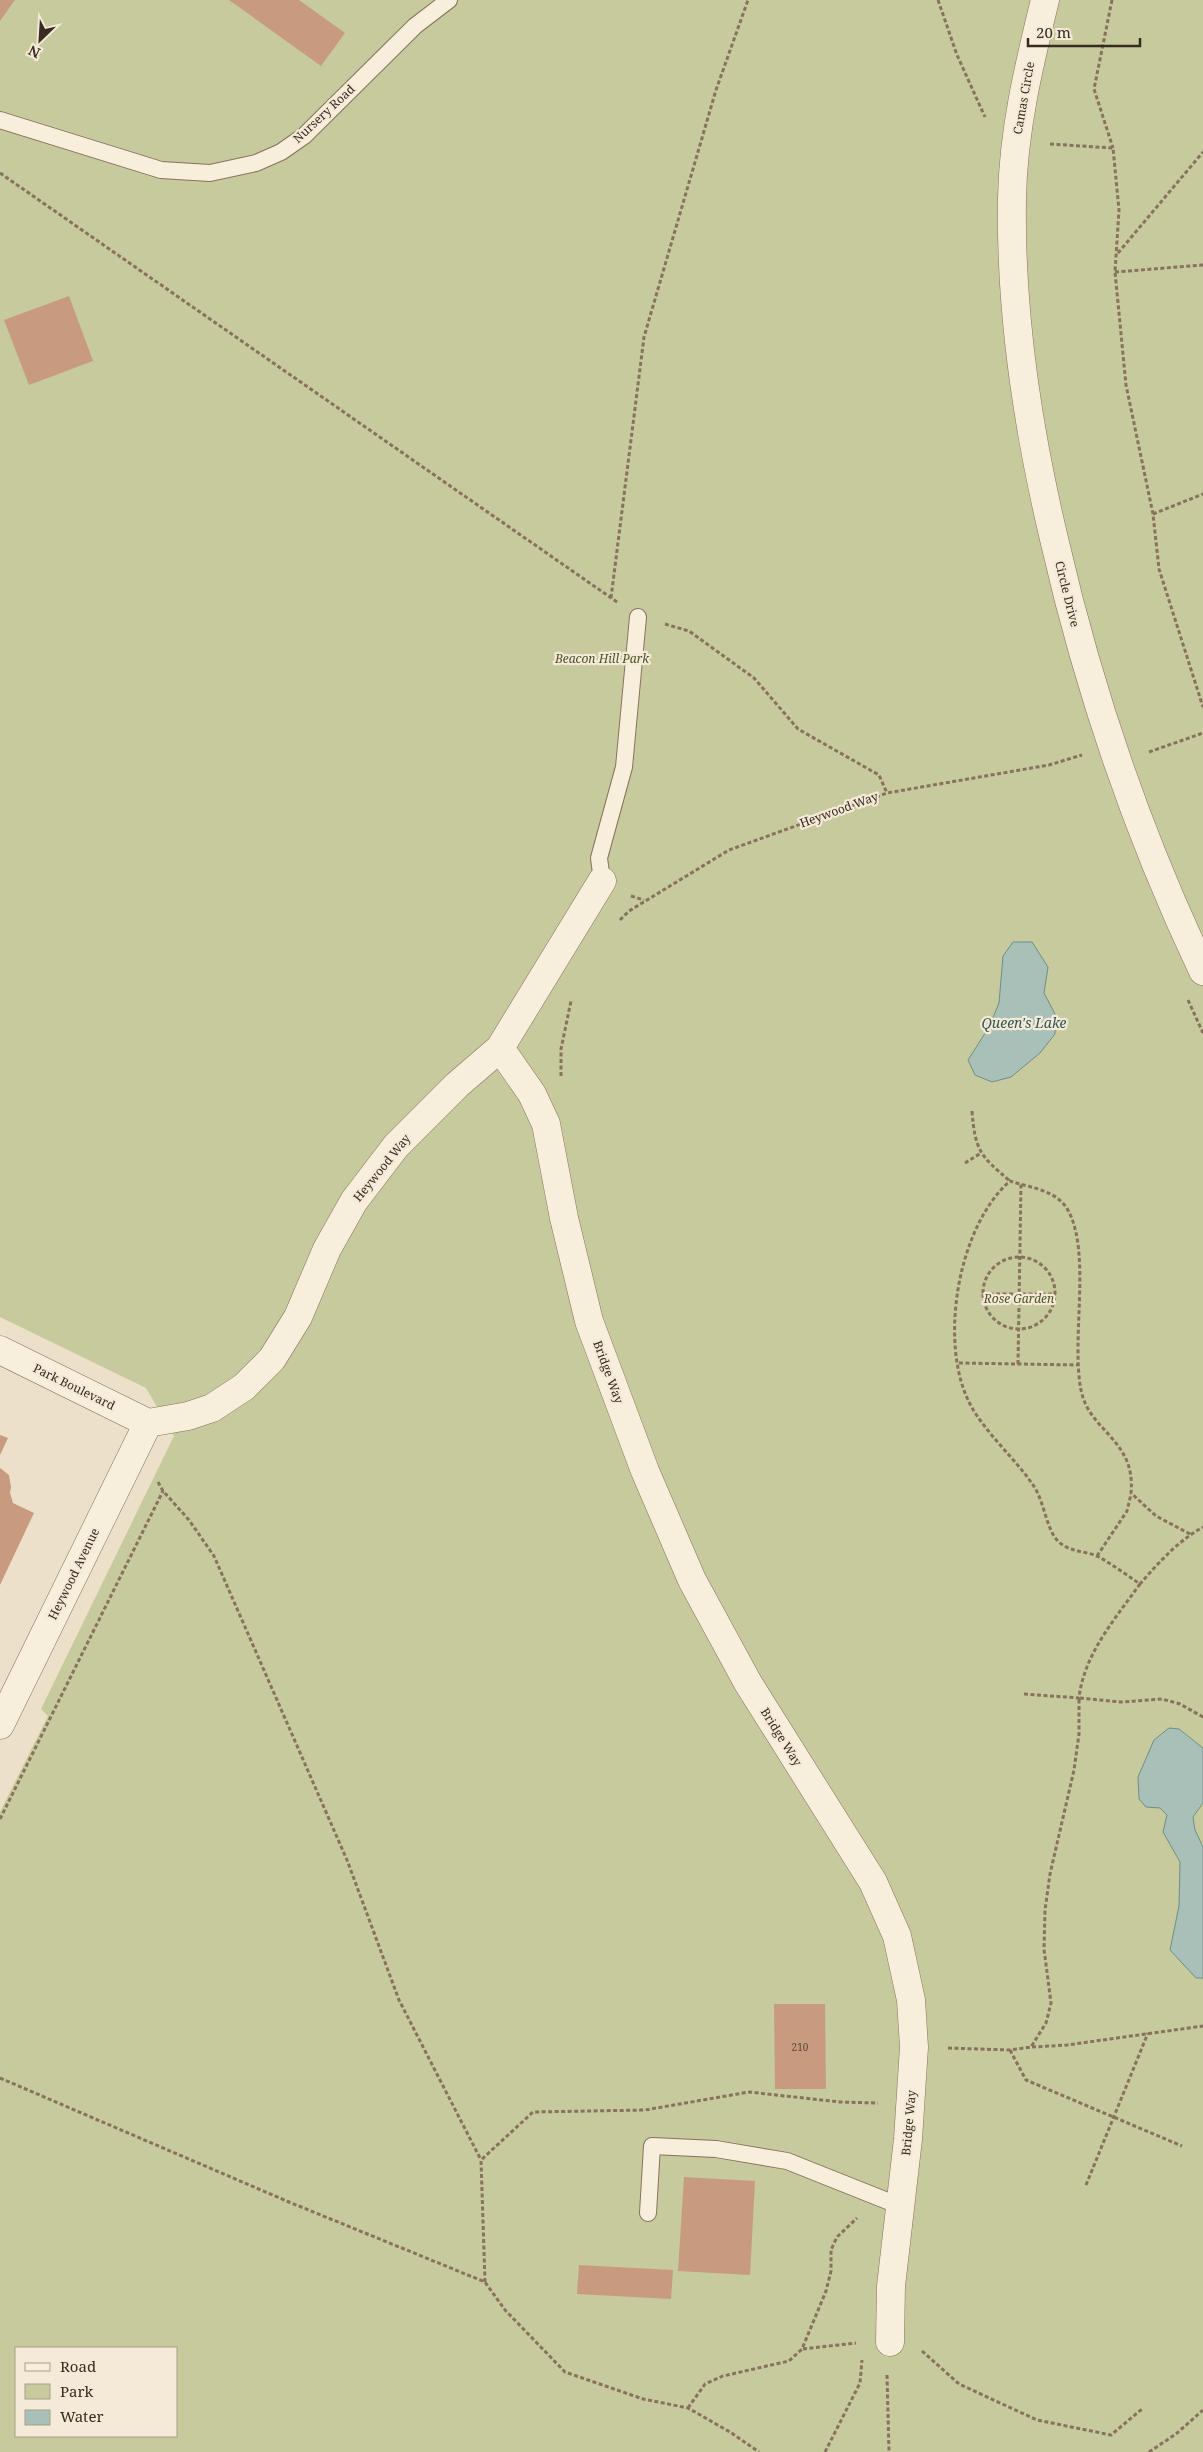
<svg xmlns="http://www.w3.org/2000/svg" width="1203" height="2452" viewBox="0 0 1203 2452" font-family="'Noto Serif',serif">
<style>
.green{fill:#c6ca9c;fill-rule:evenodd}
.water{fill:#a8c0b8;stroke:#6f8e86}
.building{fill:#c89b80}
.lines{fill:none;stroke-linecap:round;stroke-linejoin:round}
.lane-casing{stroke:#87725e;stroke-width:18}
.street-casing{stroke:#87725e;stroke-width:29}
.path{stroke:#87725e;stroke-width:3;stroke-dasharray:4 2.5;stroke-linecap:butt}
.lane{stroke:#f7eedb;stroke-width:16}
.street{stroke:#f7eedb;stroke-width:28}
.labels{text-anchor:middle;stroke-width:4.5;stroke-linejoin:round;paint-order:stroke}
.number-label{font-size:10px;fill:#5c4738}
.street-label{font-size:12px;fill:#382b20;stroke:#f4ead7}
.park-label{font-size:12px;font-style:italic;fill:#4a5328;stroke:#f4ead7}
.water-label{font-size:14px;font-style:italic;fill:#315753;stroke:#f4ead7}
</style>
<rect width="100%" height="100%" fill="#ece0c8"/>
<path class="green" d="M 0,0 L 1203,0 L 1203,2452 L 0,2452 L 0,1812 L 48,1716 L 41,1709 L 174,1436 L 146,1388 L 0,1317 ZM 16,2348 L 176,2348 L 176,2436 L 16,2436 Z"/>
<path class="water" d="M 1013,942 L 1032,942 L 1048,967 L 1044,993 L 1055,1014 L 1055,1034 L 1040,1053 L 1011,1077 L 992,1082 L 975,1075 L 968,1060 L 989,1027 L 999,1003 L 1003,956 Z
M 1169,1728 L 1179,1729 L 1203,1748 L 1203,1803 L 1193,1817 L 1195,1830 L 1203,1847 L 1203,1978 L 1196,1978 L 1170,1950 L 1179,1906 L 1180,1862 L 1163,1832 L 1167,1815 L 1160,1808 L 1146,1807 L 1139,1799 L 1138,1777 L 1154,1740 Z"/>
<path class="building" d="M 0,0 L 15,0 L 0,21 Z
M 229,0 L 299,0 L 345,33 L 321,66 Z
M 69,296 L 93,361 L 29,385 L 4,320 Z
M 0,1435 L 8,1438 L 0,1455 Z
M 0,1468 L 9,1475 L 11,1487 L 10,1493 L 13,1503 L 34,1513 L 0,1585 Z
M 774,2004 L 825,2004 L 826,2089 L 775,2089 Z
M 684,2177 L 755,2181 L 750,2275 L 678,2271 Z
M 579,2265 L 673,2270 L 671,2299 L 577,2294 Z"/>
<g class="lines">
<defs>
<path id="lane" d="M 0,120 L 161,170 L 210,173 L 256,163 L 281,152 L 304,136 L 415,26 L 449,0
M 602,881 L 599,858 L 624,767 L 638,617
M 648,2213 L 652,2146 L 716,2149 L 787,2161 L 900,2206"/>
<path id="street" d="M 1045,0 C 1029,65 1013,131 1012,199 C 1010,315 1028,431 1055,543 C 1089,691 1138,834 1203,971
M 500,1048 L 532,1094 L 546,1124 L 564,1218 L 589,1321 L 645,1471 L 692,1580 L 748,1683 L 873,1882 L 897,1936 L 911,2000 L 914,2047 L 908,2139 L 891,2286 L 890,2342
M 0,1350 L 148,1423
M 148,1423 L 188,1416 L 212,1408 L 244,1387 L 272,1359 L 298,1317 L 327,1249 L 354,1201 L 396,1146 L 457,1085 L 500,1048 L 602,881
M 0,1725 L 148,1423"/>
</defs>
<use href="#lane" class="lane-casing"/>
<use href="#street" class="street-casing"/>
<path class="path" d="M 938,0 L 957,55 L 985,117
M 1112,0 L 1094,89 L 1113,148
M 1050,144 L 1113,148 L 1119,210 L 1115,272 L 1126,385 L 1153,514 L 1159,569 L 1203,707
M 0,173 L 617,602
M 1118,253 L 1203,152
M 1115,272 L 1203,265
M 1153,514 L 1203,494
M 611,598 L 644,337 L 716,90 L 748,0
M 665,624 L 689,631 L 754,678 L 798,729 L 879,775 L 887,793
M 1149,752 L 1203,733
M 631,896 L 644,900
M 620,920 L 629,911 L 729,850 L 887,793 L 1049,765 L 1082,755
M 1188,1000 L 1203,1033
M 561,1076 L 561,1049 L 571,1001
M 972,1111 C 975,1150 980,1156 1010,1181
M 965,1163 L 981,1153
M983 1293a36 36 0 1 1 72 0a36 36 0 1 1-72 0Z
M 983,1294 L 1056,1294
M 959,1363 L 1077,1365
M 1018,1364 L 1021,1184
M 158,1482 L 163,1491 L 189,1520 L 214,1556 L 347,1860 L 399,2000 L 481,2160
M 1190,1534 L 1156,1516 L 1131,1493 C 1136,1439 1089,1432 1081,1390 C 1071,1339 1091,1256 1069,1212 C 1058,1190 1031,1188 1010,1181 C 958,1226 938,1343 970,1404 C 986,1434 1014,1457 1033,1485 C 1044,1500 1046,1528 1057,1540 C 1069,1553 1085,1550 1099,1557 C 1113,1565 1127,1575 1140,1584 C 1159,1562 1178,1541 1203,1527
M 1097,1556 L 1127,1511 L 1131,1494
M 1024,1694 L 1079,1698 C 1084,1654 1115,1619 1140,1584
M 0,1819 L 163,1491
M 1032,2047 L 1067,2045 L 1203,2026
M 948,2048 L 1010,2050 L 1031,2047 L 1046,2023 L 1051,2003 L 1044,1949 L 1045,1910 L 1050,1874 L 1074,1770 L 1079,1734 L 1079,1698 L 1121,1702 L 1162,1699 L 1180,1704 L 1203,1717
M 1010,2050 L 1026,2080 L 1182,2146
M 0,2078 L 289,2202 L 485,2282 L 505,2310 L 565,2372 L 643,2399 L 688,2408 L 730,2432 L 759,2452
M 1086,2185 L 1148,2033
M 485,2282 L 481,2160 L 533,2112 L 645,2110 L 749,2092 L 840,2102 L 878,2103
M 803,2349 L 856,2343
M 922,2351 L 959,2384 L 1037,2420 L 1111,2435 L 1142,2409
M 887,2375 L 889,2452
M 688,2408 L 705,2384 L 723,2376 L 789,2361 L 802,2349 L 826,2291 L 831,2271 L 831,2250 L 837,2237 L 857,2218
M 825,2452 L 860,2383 L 862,2360
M 1149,2452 L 1176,2434 L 1203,2410"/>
<use href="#lane" class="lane"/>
<use href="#street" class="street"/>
</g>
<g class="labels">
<g class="number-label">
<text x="800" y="2051">210</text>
</g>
<g class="street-label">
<text transform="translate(1024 98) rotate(-80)" y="4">Camas Circle</text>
<text transform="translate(324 114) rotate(-43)" y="4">Nursery Road</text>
<text transform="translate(1067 594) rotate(76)" y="4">Circle Drive</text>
<text transform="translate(839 810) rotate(-20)" y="4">Heywood Way</text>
<text transform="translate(382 1168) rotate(-51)" y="4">Heywood Way</text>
<text transform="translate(608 1372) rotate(70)" y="4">Bridge Way</text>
<text transform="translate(74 1387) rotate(26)" y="4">Park Boulevard</text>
<text transform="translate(74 1574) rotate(-64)" y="4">Heywood Avenue</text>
<text transform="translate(781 1737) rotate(58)" y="4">Bridge Way</text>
<text transform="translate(909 2123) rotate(-85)" y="4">Bridge Way</text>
</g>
<g class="park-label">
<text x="602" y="663">Beacon Hill Park</text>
<text x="1019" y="1303">Rose Garden</text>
</g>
<g class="water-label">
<text x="1024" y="1028">Queen's Lake</text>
</g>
</g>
<rect x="15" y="2347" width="162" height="90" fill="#f4ead7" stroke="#a99e8e"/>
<rect x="25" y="2363" width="25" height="8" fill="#f7eedb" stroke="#a99e8e"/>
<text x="60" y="2372" font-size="15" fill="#382b20">Road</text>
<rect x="25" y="2384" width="25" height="15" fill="#c6ca9c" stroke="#a99e8e"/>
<text x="60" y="2397" font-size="15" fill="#382b20">Park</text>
<rect x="25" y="2410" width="25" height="15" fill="#a8c0b8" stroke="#a99e8e"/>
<text x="60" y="2422" font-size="15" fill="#382b20">Water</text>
<g transform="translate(40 40) rotate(205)" stroke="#f4ead7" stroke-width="4" paint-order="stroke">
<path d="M0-4L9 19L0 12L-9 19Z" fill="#382b20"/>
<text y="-8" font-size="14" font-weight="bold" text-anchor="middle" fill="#382b20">N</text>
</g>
<path d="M1028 38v8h112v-8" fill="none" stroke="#382b20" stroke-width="2.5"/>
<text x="1036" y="38" font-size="15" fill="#382b20" stroke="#f4ead7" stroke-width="4" paint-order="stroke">20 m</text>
</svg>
